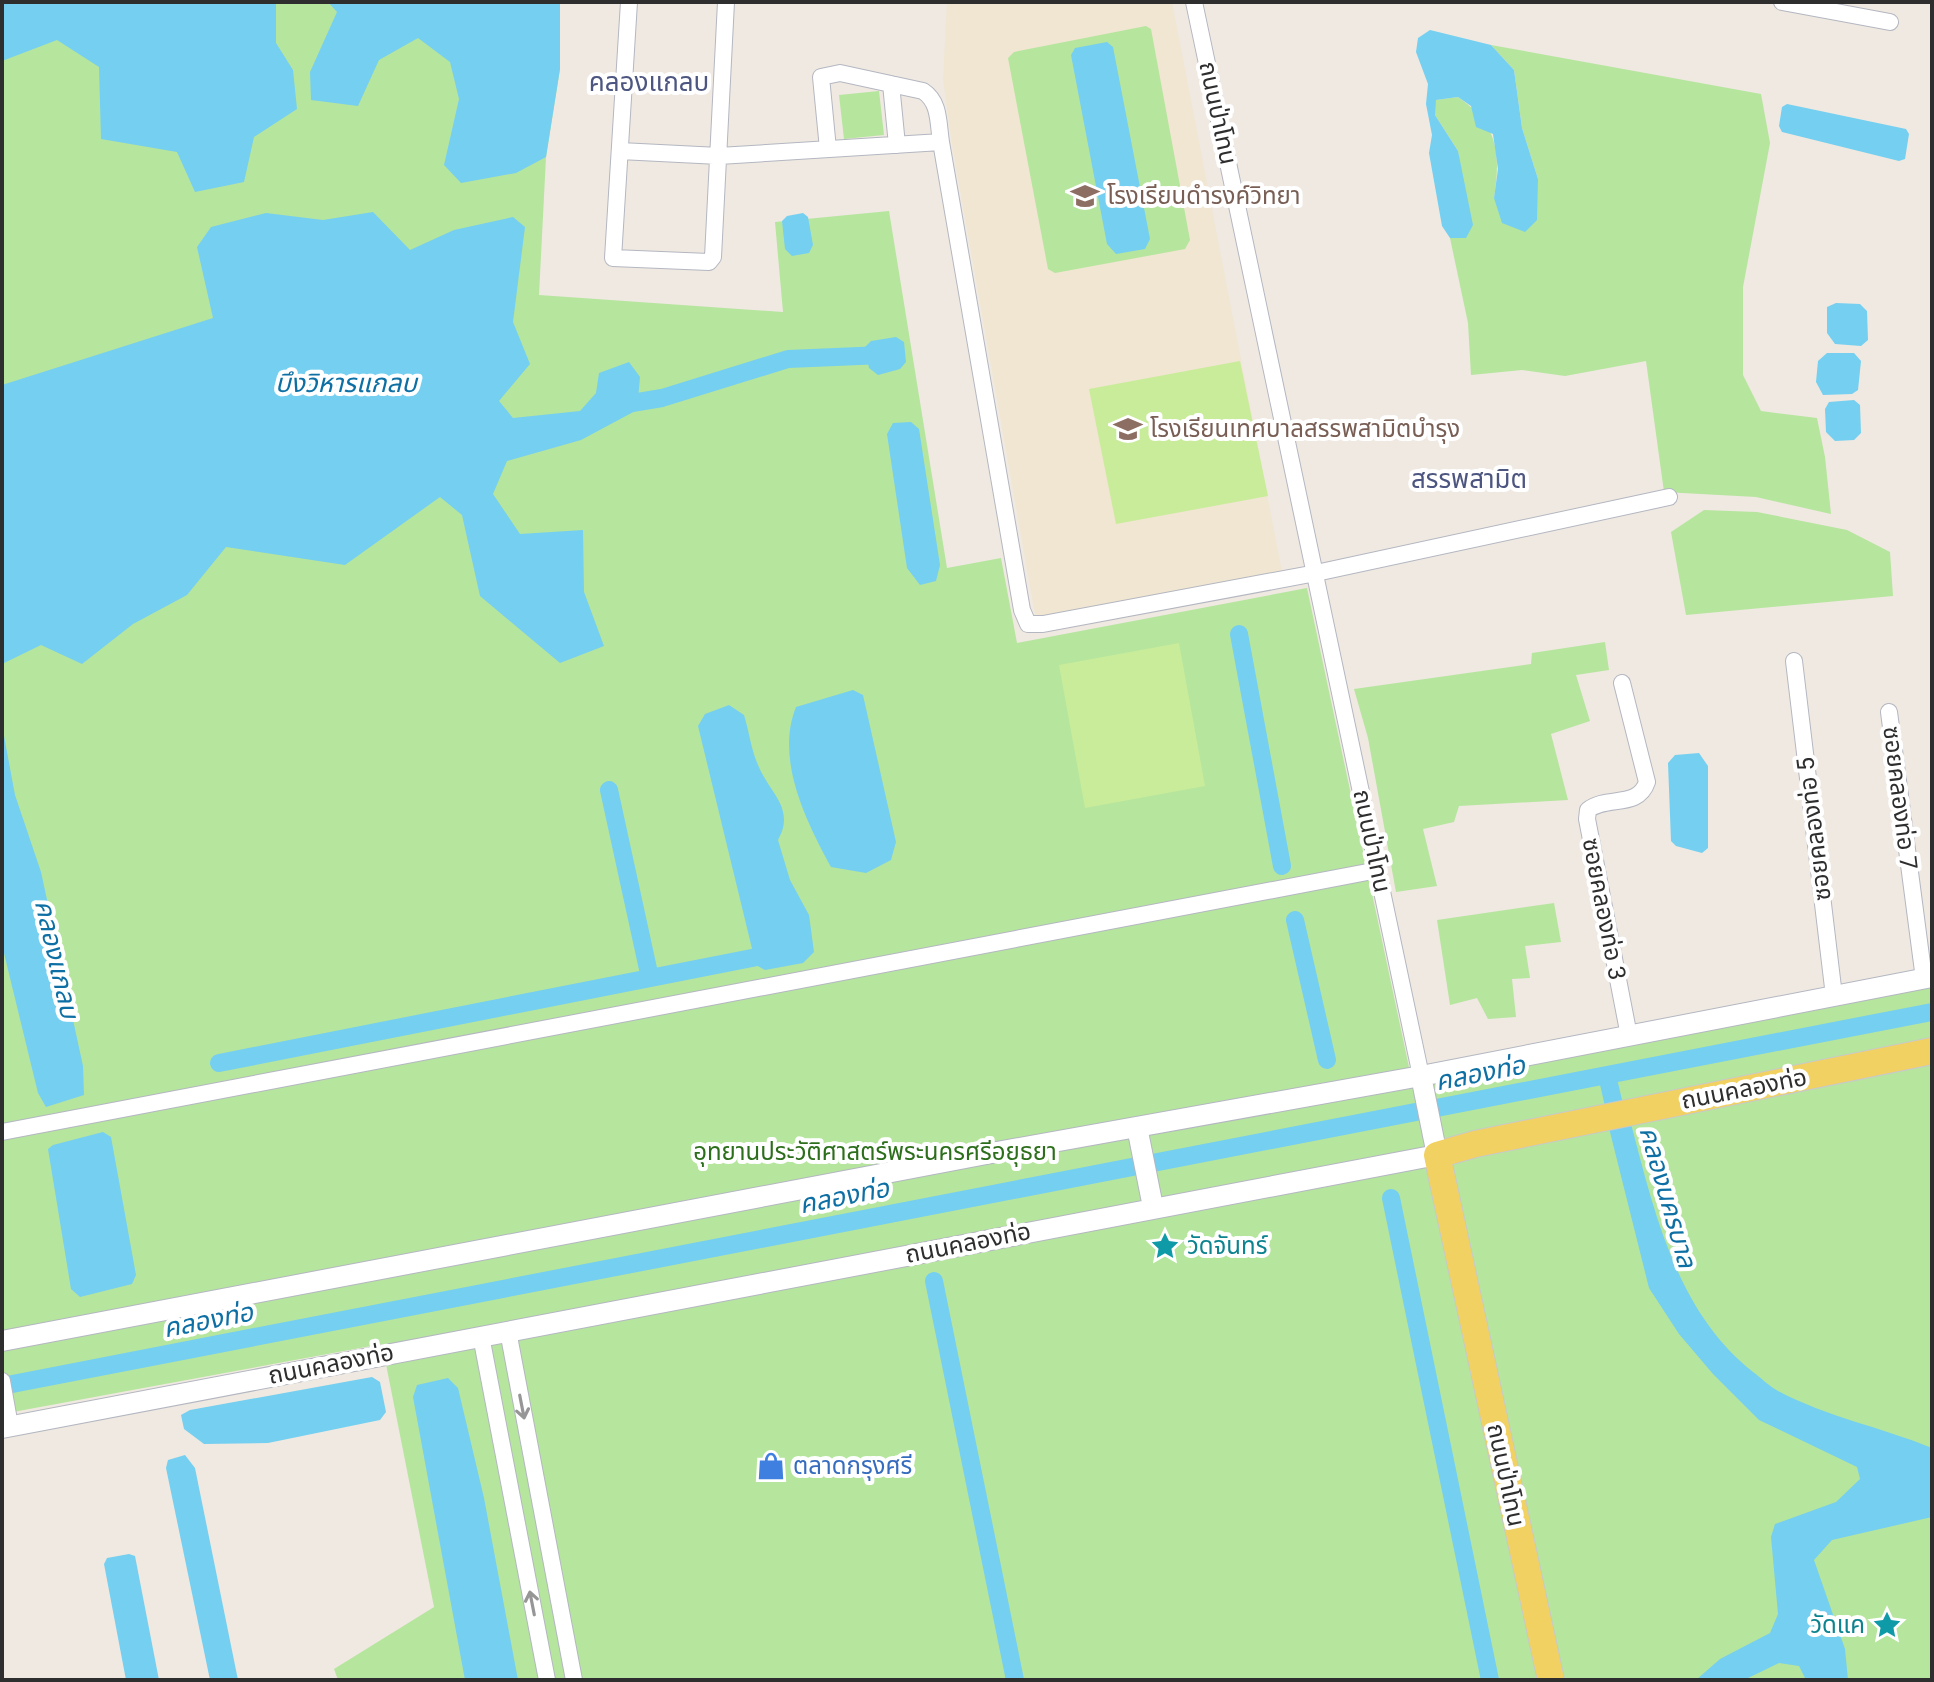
<svg xmlns="http://www.w3.org/2000/svg" width="1934" height="1682" viewBox="0 0 1934 1682" font-family="Roboto,'Noto Sans Thai',sans-serif">
<style>
.education{fill:#f0e6d1}
.green{fill:#b6e59e}
.pitch{fill:#c9ec9a}
.water{fill:#75cff0}
.lines{fill:none;stroke-linecap:round;stroke-linejoin:round}
.canal{stroke:#75cff0;stroke-width:18}
.minor-casing{stroke:#b4b7c1;stroke-width:18}
.tertiary-casing{stroke:#b4b7c1;stroke-width:22}
.primary-casing{stroke:#c9c9c9;stroke-width:28}
.minor{stroke:#fff;stroke-width:16}
.tertiary{stroke:#fff;stroke-width:20}
.primary{stroke:#f2d163;stroke-width:26}
.oneway{stroke:#969696}
.labels{text-anchor:middle;stroke-width:8;stroke-linejoin:round;paint-order:stroke}
.street-label{font-size:24px;fill:#2e2e2e;stroke:#fff}
.education-label{font-size:24px;fill:#785e54;stroke:#fff;text-anchor:start}
.park-label{font-size:24px;fill:#2c6e1b;stroke:#fff}
.culture-label{font-size:24px;fill:#0d838f;stroke:#fff;text-anchor:start}
.shop-label{font-size:24px;fill:#366cbe;stroke:#fff;text-anchor:start}
.neighbourhood-label{font-size:26px;fill:#4d5680;stroke:#fff}
.water-label{font-size:26px;font-style:italic;fill:#0d6fa3;stroke:#fff}
</style>
<rect width="100%" height="100%" fill="#efe9e1"/>
<path class="education" d="M 947,2 L 1172,2 L 1282,572 L 1042,617 L 1035,614 L 952,144 L 943,79 Z"/>
<path class="green" d="M 2,2 L 560,2 L 560,69 L 546,157 L 539,295 L 783,312 L 775,222 L 889,211 L 947,568 L 1001,558 L 1017,643 L 1307,588 L 1413,1086 L 1932,987 L 1932,1680 L 338,1680 L 334,1669 L 434,1607 L 382,1344 L 2,1414 Z
M 1146,26 L 1151,29 L 1190,240 L 1185,249 L 1055,273 L 1048,269 L 1008,58 L 1014,52 Z
M 1491,45 L 1761,94 L 1770,143 L 1743,287 L 1743,375 L 1761,411 L 1817,418 L 1825,457 L 1831,514 L 1756,497 L 1664,492 L 1646,361 L 1565,376 L 1522,370 L 1471,375 L 1468,323 L 1450,238 L 1466,238 L 1458,151 L 1435,115 L 1435,100 L 1458,97 C 1498,125 1501,152 1494,198 L 1538,179 L 1522,128 L 1514,70 Z
M 879,91 L 884,135 L 844,139 L 839,95 Z
M 1704,510 L 1757,512 L 1847,530 L 1890,552 L 1893,596 L 1686,615 L 1671,532 Z
M 1605,642 L 1609,670 L 1576,675 L 1590,721 L 1551,734 L 1568,800 L 1459,806 L 1454,822 L 1423,829 L 1437,886 L 1396,892 L 1368,738 L 1354,689 L 1531,664 L 1532,653 Z
M 1554,903 L 1561,942 L 1525,946 L 1530,978 L 1512,979 L 1516,1017 L 1488,1019 L 1477,998 L 1450,1005 L 1437,920 Z"/>
<path class="pitch" d="M 1240,361 L 1268,496 L 1116,524 L 1089,389 Z
M 1179,643 L 1205,786 L 1085,808 L 1059,665 Z"/>
<path class="water" d="M 2,2 L 276,2 L 276,43 L 293,70 L 297,109 L 254,137 L 244,182 L 195,192 L 177,152 L 101,139 L 99,67 L 57,40 L 2,61 Z
M 328,2 L 560,2 L 560,69 L 546,157 L 516,173 L 461,183 L 444,165 L 459,99 L 450,62 L 418,38 L 379,60 L 358,106 L 311,100 L 310,72 L 337,12 Z
M 1430,30 L 1491,45 L 1514,70 L 1522,128 L 1538,179 L 1537,220 L 1525,232 L 1502,223 L 1494,198 L 1498,169 L 1493,134 L 1476,127 L 1471,106 L 1458,97 L 1436,100 L 1435,115 L 1458,151 L 1473,225 L 1466,238 L 1450,238 L 1442,226 L 1429,153 L 1432,135 L 1426,104 L 1428,84 L 1416,52 L 1418,38 Z
M 1107,42 L 1113,47 L 1150,239 L 1145,249 L 1116,254 L 1107,244 L 1071,55 L 1075,48 Z
M 1787,104 L 1906,129 L 1909,134 L 1905,159 L 1899,161 L 1782,132 L 1779,126 L 1782,107 Z
M 373,212 L 410,250 L 454,230 L 513,217 L 525,227 L 513,322 L 530,364 L 499,401 L 513,418 L 580,411 L 596,393 L 599,373 L 629,362 L 640,377 L 637,410 L 581,440 L 507,461 L 493,494 L 520,534 L 583,530 L 584,592 L 604,646 L 560,663 L 480,596 L 462,515 L 440,497 L 345,565 L 226,547 L 187,595 L 133,624 L 82,664 L 41,645 L 2,664 L 2,385 L 213,318 L 197,247 L 211,227 L 266,213 L 323,220 Z
M 803,213 L 808,217 L 813,245 L 809,253 L 792,256 L 785,249 L 782,221 L 787,216 Z
M 1836,303 L 1860,304 L 1867,311 L 1868,340 L 1861,346 L 1835,344 L 1827,333 L 1827,307 Z
M 896,337 L 904,342 L 906,362 L 900,369 L 878,375 L 869,368 L 865,347 L 871,341 Z
M 1827,353 L 1854,353 L 1861,361 L 1858,390 L 1852,394 L 1823,395 L 1816,382 L 1818,361 Z
M 1854,400 L 1860,405 L 1861,433 L 1854,440 L 1835,441 L 1826,432 L 1825,409 L 1829,402 Z
M 911,422 L 919,429 L 940,565 L 936,581 L 920,585 L 907,568 L 887,434 L 893,423 Z
M 853,690 L 863,695 L 896,842 L 891,860 L 866,873 L 831,867 C 806,821 775,759 796,707 Z
M 729,705 L 744,715 C 749,731 751,749 758,765 C 769,793 796,808 778,840 L 790,880 L 809,915 L 814,952 L 803,963 L 765,970 L 756,965 L 698,726 L 705,714 Z
M 2,725 L 15,795 L 41,872 L 83,1066 L 84,1095 L 46,1107 L 38,1093 L 2,945 Z
M 1699,753 L 1708,766 L 1708,848 L 1702,853 L 1676,846 L 1671,841 L 1668,763 L 1675,755 Z
M 1630,1120 C 1654,1211 1676,1311 1753,1372 C 1761,1378 1769,1386 1778,1391 C 1827,1417 1881,1427 1932,1448 L 1932,1517 L 1832,1540 L 1814,1560 L 1845,1649 L 1848,1680 L 1806,1680 L 1799,1666 L 1779,1663 L 1744,1680 L 1696,1680 L 1720,1659 L 1770,1633 L 1778,1614 L 1771,1537 L 1775,1524 L 1836,1502 L 1860,1479 L 1857,1467 L 1759,1420 L 1713,1374 L 1679,1334 L 1649,1288 L 1608,1124 Z
M 103,1132 L 111,1137 L 136,1275 L 132,1284 L 80,1297 L 71,1289 L 48,1149 L 53,1145 Z
M 372,1377 L 380,1382 L 386,1412 L 380,1420 L 268,1443 L 204,1444 L 184,1429 L 181,1415 L 190,1410 Z
M 448,1378 L 458,1388 L 484,1498 L 518,1680 L 465,1680 L 413,1397 L 417,1385 Z
M 185,1455 L 195,1468 L 238,1680 L 210,1680 L 166,1468 L 168,1460 Z
M 129,1554 L 135,1556 L 159,1680 L 126,1680 L 104,1564 L 107,1558 Z"/>
<g class="lines">
<path class="canal" d="M 614,406 L 662,398 L 788,359 L 883,355
M 1239,634 L 1282,866
M 609,790 L 650,978
M 1295,920 L 1327,1060
M 219,1063 L 777,953
M 1607,1075 L 1619,1127
M 1391,1198 L 1490,1680
M 934,1281 L 1015,1680
M 2,1386 L 1932,1012"/>
<defs>
<path id="minor" d="M 629,2 L 613,258 L 709,262 L 713,257 L 726,2
M 1194,2 L 1421,1076
M 1782,2 L 1890,22
M 891,84 L 897,145
M 828,149 L 821,77 L 840,73 L 923,91 C 940,102 938,123 941,142
M 620,151 L 719,156 L 941,142 L 1022,610 L 1028,624 L 1043,624 L 1316,573 L 1669,497
M 1794,661 L 1834,996
M 1622,683 L 1647,782 C 1638,809 1607,795 1588,810 L 1587,819 L 1629,1036
M 1889,712 L 1924,979
M 2,1132 L 1378,870
M 508,1331 L 574,1680
M 481,1336 L 547,1680
M 2,1381 L 10,1426"/>
<path id="tertiary" d="M 1137,1127 L 1153,1207
M 2,1341 L 997,1152 L 1421,1076 L 1932,977
M 2,1428 L 1437,1155 L 1421,1076"/>
<path id="primary" d="M 1551,1680 L 1437,1155 L 1475,1144 L 1932,1051"/>
</defs>
<use href="#minor" class="minor-casing"/>
<use href="#tertiary" class="tertiary-casing"/>
<use href="#primary" class="primary-casing"/>
<use href="#minor" class="minor"/>
<use href="#tertiary" class="tertiary"/>
<use href="#primary" class="primary"/>
</g>
<defs><path id="oneway-shaft" d="M-6 0H5M1.5-3L5.5 0L1.5 3" fill="none" stroke-width="1.6" stroke-linecap="round" stroke-linejoin="round" transform="scale(2)"/></defs>
<g class="oneway">
<use href="#oneway-shaft" transform="translate(522 1407) rotate(79)"/>
<use href="#oneway-shaft" transform="translate(532 1603) rotate(-101)"/>
</g>
<defs>
<symbol id="school-bare" viewBox="-9 -9 18 18"><path d="M0-5L7-2L0 1L-7-2ZM-4 1L0 2.5L4 1V4Q0 6-4 4Z" fill="#8d6e63" stroke="#fff" stroke-width="2.5" paint-order="stroke"/></symbol>
<symbol id="sight-bare" viewBox="-9 -9 18 18"><path d="M0-6L1.8-2.2L6-1.7L2.9 1.2L3.7 5.4L0 3.3L-3.7 5.4L-2.9 1.2L-6-1.7L-1.8-2.2Z" fill="#0f9aa8" stroke="#fff" stroke-width="2.5" paint-order="stroke"/></symbol>
<symbol id="shop-bare" viewBox="-9 -9 18 18"><path d="M-5-2.5h2.3a2.7 3.5 0 0 1 5.4 0H5L5.5 6h-11ZM-1.5-2.5h3a1.5 2.3 0 0 0-3 0Z" fill="#3f7fe0" stroke="#fff" stroke-width="2.5" paint-order="stroke"/></symbol>
</defs>
<g fill-rule="evenodd">
<use href="#school-bare" x="1065" y="176" width="40" height="40"/>
<use href="#school-bare" x="1108" y="409" width="40" height="40"/>
<use href="#sight-bare" x="1145" y="1226" width="40" height="40"/>
<use href="#shop-bare" x="751" y="1446" width="40" height="40"/>
<use href="#sight-bare" x="1867" y="1605" width="40" height="40"/>
</g>
<g class="labels">
<g class="street-label">
<text transform="translate(1218 113) rotate(78)" y="8">ถนนป่าโทน</text>
<text transform="translate(1900 798) rotate(83)" y="8">ซอยคลองท่อ 7</text>
<text transform="translate(1814 829) rotate(-97)" y="8">ซอยคลองท่อ 5</text>
<text transform="translate(1372 841) rotate(78)" y="8">ถนนป่าโทน</text>
<text transform="translate(1604 909) rotate(79)" y="8">ซอยคลองท่อ 3</text>
<text transform="translate(1744 1089) rotate(-11)" y="8">ถนนคลองท่อ</text>
<text transform="translate(968 1243) rotate(-11)" y="8">ถนนคลองท่อ</text>
<text transform="translate(331 1364) rotate(-11)" y="8">ถนนคลองท่อ</text>
<text transform="translate(1506 1475) rotate(78)" y="8">ถนนป่าโทน</text>
</g>
<g class="education-label">
<text x="1107" y="204">โรงเรียนดำรงค์วิทยา</text>
<text x="1150" y="437">โรงเรียนเทศบาลสรรพสามิตบำรุง</text>
</g>
<g class="park-label">
<text x="875" y="1160">อุทยานประวัติศาสตร์พระนครศรีอยุธยา</text>
</g>
<g class="culture-label">
<text x="1187" y="1254">วัดจันทร์</text>
<text x="1865" y="1633" text-anchor="end">วัดแค</text>
</g>
<g class="shop-label">
<text x="793" y="1474">ตลาดกรุงศรี</text>
</g>
<g class="neighbourhood-label">
<text x="649" y="91">คลองแกลบ</text>
<text x="1469" y="488">สรรพสามิต</text>
</g>
<g class="water-label">
<text x="346" y="392">บึงวิหารแกลบ</text>
<text transform="translate(57 959) rotate(77)" y="9">คลองแกลบ</text>
<text transform="translate(1480 1073) rotate(-11)" y="9">คลองท่อ</text>
<text transform="translate(844 1196) rotate(-11)" y="9">คลองท่อ</text>
<text transform="translate(1668 1197) rotate(74)" y="9">คลองนครบาล</text>
<text transform="translate(208 1320) rotate(-11)" y="9">คลองท่อ</text>
</g>
</g>
<rect width="1934" height="1682" fill="none" stroke="#2e2e2e" stroke-width="8"/>
</svg>
